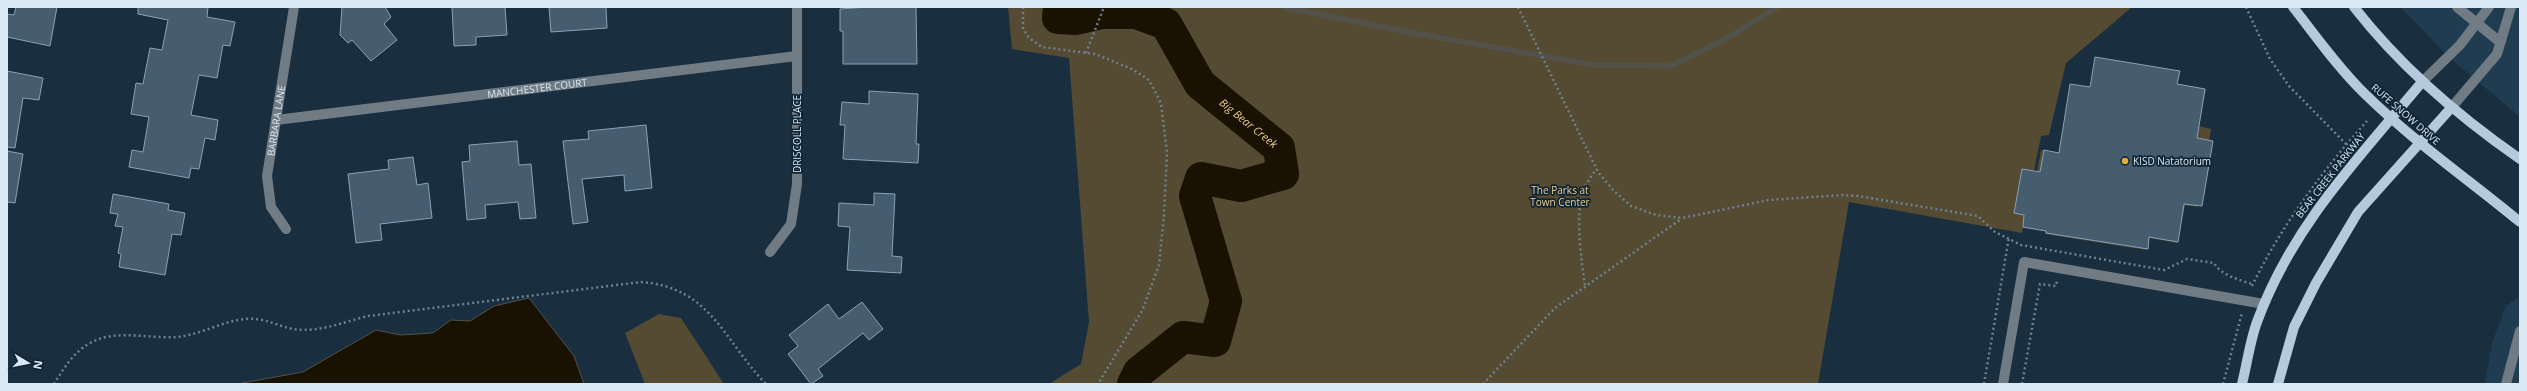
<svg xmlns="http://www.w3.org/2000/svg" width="2527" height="391" viewBox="0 0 2527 391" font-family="'Open Sans',sans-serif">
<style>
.built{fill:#1f3c50}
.green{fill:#554a32}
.water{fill:#191101;stroke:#53524a}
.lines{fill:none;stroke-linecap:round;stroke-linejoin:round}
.stream{stroke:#53524a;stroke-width:5.5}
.river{stroke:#191101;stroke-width:32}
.building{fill:#465d70;stroke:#88a2b6}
.path{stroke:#6e818f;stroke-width:2.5;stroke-dasharray:2 3;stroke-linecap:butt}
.minor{stroke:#717b84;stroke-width:10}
.major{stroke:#b5cbdd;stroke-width:10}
.poi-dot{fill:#e0b034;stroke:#0f2535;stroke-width:1.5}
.labels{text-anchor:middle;stroke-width:3.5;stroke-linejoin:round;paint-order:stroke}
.street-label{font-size:10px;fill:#dbe9f4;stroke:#0f2535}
.poi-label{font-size:10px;fill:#dbe9f4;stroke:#0f2535;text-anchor:start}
.park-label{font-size:10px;fill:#f0d291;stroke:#0f2535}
.water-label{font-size:11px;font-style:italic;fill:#ecce8e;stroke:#0f2535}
</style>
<rect width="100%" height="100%" fill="#192f40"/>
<path class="built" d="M 2400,7 L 2520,7 L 2520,117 L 2451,59 Z
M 2520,296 L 2520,384 L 2485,384 L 2492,343 L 2506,306 Z"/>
<path class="green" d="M 1008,7 L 2132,7 L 2066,63 L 2049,135 L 2041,136 L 2034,171 L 2037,171 L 2041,150 L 2058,153 L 2071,85 L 2091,89 L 2179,73 L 2177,84 L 2206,89 L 2199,126 L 2211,129 L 2209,141 L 2213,142 L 2204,196 L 2199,196 L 2197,207 L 2185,205 L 2178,243 L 2149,238 L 2147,250 L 2045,234 L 2045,231 L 2023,228 L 2022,233 L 1849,202 L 1818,384 L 1049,384 L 1081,364 L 1089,322 L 1069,58 L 1012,49 Z
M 659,314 L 681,318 L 724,384 L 645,384 L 625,333 Z"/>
<path class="water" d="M 529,298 L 574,356 L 584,384 L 237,384 L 303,372 L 376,330 L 400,335 L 433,333 L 451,320 L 470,321 L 494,306 Z"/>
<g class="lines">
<path class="stream" d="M 1284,7 L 1397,30 L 1594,65 L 1671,66 L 1724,40 L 1777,7"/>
<path class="river" id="s1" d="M 1059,7 L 1058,18 L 1076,19 L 1102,13 L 1136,13 L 1166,24 L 1200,84 L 1279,148 L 1283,174 L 1241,186 L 1201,178 L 1195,196 L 1226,301 L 1215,341 L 1183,337 L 1139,372 L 1133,384"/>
</g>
<path class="building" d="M 16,7 L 57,7 L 50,46 L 7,37 L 7,14 L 14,15 Z
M 138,7 L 208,7 L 207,17 L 235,22 L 230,46 L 223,45 L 217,78 L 199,75 L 191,115 L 218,120 L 215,140 L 205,138 L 199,169 L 191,168 L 189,178 L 129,167 L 132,150 L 143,152 L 149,117 L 131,114 L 136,83 L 143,84 L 150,48 L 162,50 L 168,20 L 138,14 Z
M 342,7 L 385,7 L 391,17 L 384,24 L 397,40 L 371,61 L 352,40 L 348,43 L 340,35 Z
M 452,7 L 505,7 L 507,35 L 476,37 L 476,45 L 454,46 Z
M 549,7 L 606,7 L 607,28 L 551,32 Z
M 868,7 L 916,7 L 917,64 L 843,64 L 843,31 L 840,31 L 840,9 Z
M 2095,57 L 2180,71 L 2177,84 L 2205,89 L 2197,138 L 2213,141 L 2202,206 L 2184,204 L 2178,242 L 2149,237 L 2148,249 L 2046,233 L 2046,231 L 2023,227 L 2024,215 L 2014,213 L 2022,169 L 2040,172 L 2044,150 L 2059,153 L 2070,84 L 2090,87 Z
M 7,71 L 43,78 L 39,100 L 23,98 L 15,148 L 7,147 Z
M 869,91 L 918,94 L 916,144 L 919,144 L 918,163 L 843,159 L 845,125 L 840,125 L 842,102 L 869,104 Z
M 646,125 L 652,188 L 625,191 L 624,175 L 582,179 L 588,222 L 573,224 L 563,141 L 589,139 L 588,131 Z
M 517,141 L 519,165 L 531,164 L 536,218 L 520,219 L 518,202 L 485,205 L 486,218 L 467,220 L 462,162 L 470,161 L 469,145 Z
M 7,151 L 23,154 L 15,203 L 7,202 Z
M 413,157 L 417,185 L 428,183 L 432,218 L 380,224 L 382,240 L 356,243 L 348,174 L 389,169 L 388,160 Z
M 874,193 L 895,194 L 892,256 L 902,257 L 901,273 L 847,270 L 850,227 L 838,226 L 839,203 L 874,205 Z
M 113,194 L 169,204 L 168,210 L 185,213 L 181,235 L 172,234 L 165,275 L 119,267 L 121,254 L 118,253 L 123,227 L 115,226 L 118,214 L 110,213 Z
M 862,302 L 883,329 L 869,340 L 863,333 L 818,369 L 823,376 L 811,384 L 788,354 L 798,346 L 789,335 L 828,304 L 839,319 Z"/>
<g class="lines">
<path class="path" d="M 1023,7 L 1023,28 L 1029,38 L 1042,47 L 1095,54 L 1132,69 L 1149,80 L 1161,103 L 1167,153 L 1164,215 L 1159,265 L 1142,311 L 1098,384
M 1518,7 L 1598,172 L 1613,190 L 1631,206 L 1656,215 L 1682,218 L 1769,200 L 1842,195 L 1858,196 L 1978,216 L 1995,232 L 2021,245 L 2164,270 L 2187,259 L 2214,263 C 2221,275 2239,280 2252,284
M 2246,7 L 2270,59 L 2289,86 L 2346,144
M 1086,53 L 1104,7
M 1585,285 C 1581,262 1576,216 1582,194 C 1585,185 1591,177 1596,169
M 2252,286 C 2281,226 2323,170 2367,121
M 54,384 C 64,368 74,351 92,342 C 117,329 149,339 176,337 C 201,335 225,320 246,319 C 264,317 277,326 293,329 C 319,333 343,322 368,316 L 641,282 C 711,287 724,341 766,384
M 1483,384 L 1555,308 L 1681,219
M 1984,384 L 2009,237
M 2022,384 L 2040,284 L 2056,286 L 2057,281
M 2223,384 L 2242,313"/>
<g class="minor">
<path d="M 2457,7 L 2500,42"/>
<path d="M 2422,82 L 2460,45 L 2489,7"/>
<path d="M 2451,108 L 2497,54 L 2511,7"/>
<path id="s2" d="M 276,120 L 797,56"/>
<path id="s3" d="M 286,229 L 271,207 L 267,176 L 294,7"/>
<path d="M 770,252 L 791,224 L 797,184 L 797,7"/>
<path d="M 2003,384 L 2024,262 L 2264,304"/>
<path d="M 2506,384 L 2520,331"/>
</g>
<path class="major" d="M 2293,7 C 2316,36 2338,68 2365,94 C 2413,141 2468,179 2520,222
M 2354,7 C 2400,66 2458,116 2520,159
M 2242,384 C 2247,364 2250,341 2257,322 C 2292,226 2358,159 2422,82
M 2278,384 L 2294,327 L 2316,283 L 2358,212 L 2451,108"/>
</g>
<circle class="poi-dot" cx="2125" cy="161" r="4"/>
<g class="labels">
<g class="street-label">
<text dy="4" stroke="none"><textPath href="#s2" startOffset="263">MANCHESTER COURT</textPath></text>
<text transform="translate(2406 114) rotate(41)" y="4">RUFE SNOW DRIVE</text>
<text dy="4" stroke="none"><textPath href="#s3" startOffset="114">BARBARA LANE</textPath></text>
<text transform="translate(797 134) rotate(-90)" y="4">DRISCOLL PLACE</text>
<text transform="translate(2330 175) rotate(-52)" y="4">BEAR CREEK PARKWAY</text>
</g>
<g class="poi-label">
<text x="2133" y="165">KISD Natatorium</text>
</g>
<g class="park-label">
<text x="1560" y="194">The Parks at<tspan x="1560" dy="12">Town Center</tspan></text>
</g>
<g class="water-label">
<text dy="4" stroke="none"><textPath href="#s1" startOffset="253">Big Bear Creek</textPath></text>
</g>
</g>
<rect width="2527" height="391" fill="none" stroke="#dbe9f4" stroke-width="16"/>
<g transform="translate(28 363) rotate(100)" stroke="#0f2535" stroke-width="3" paint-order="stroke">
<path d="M0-3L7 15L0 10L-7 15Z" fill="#dbe9f4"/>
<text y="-6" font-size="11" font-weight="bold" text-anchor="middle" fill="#dbe9f4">N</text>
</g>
</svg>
